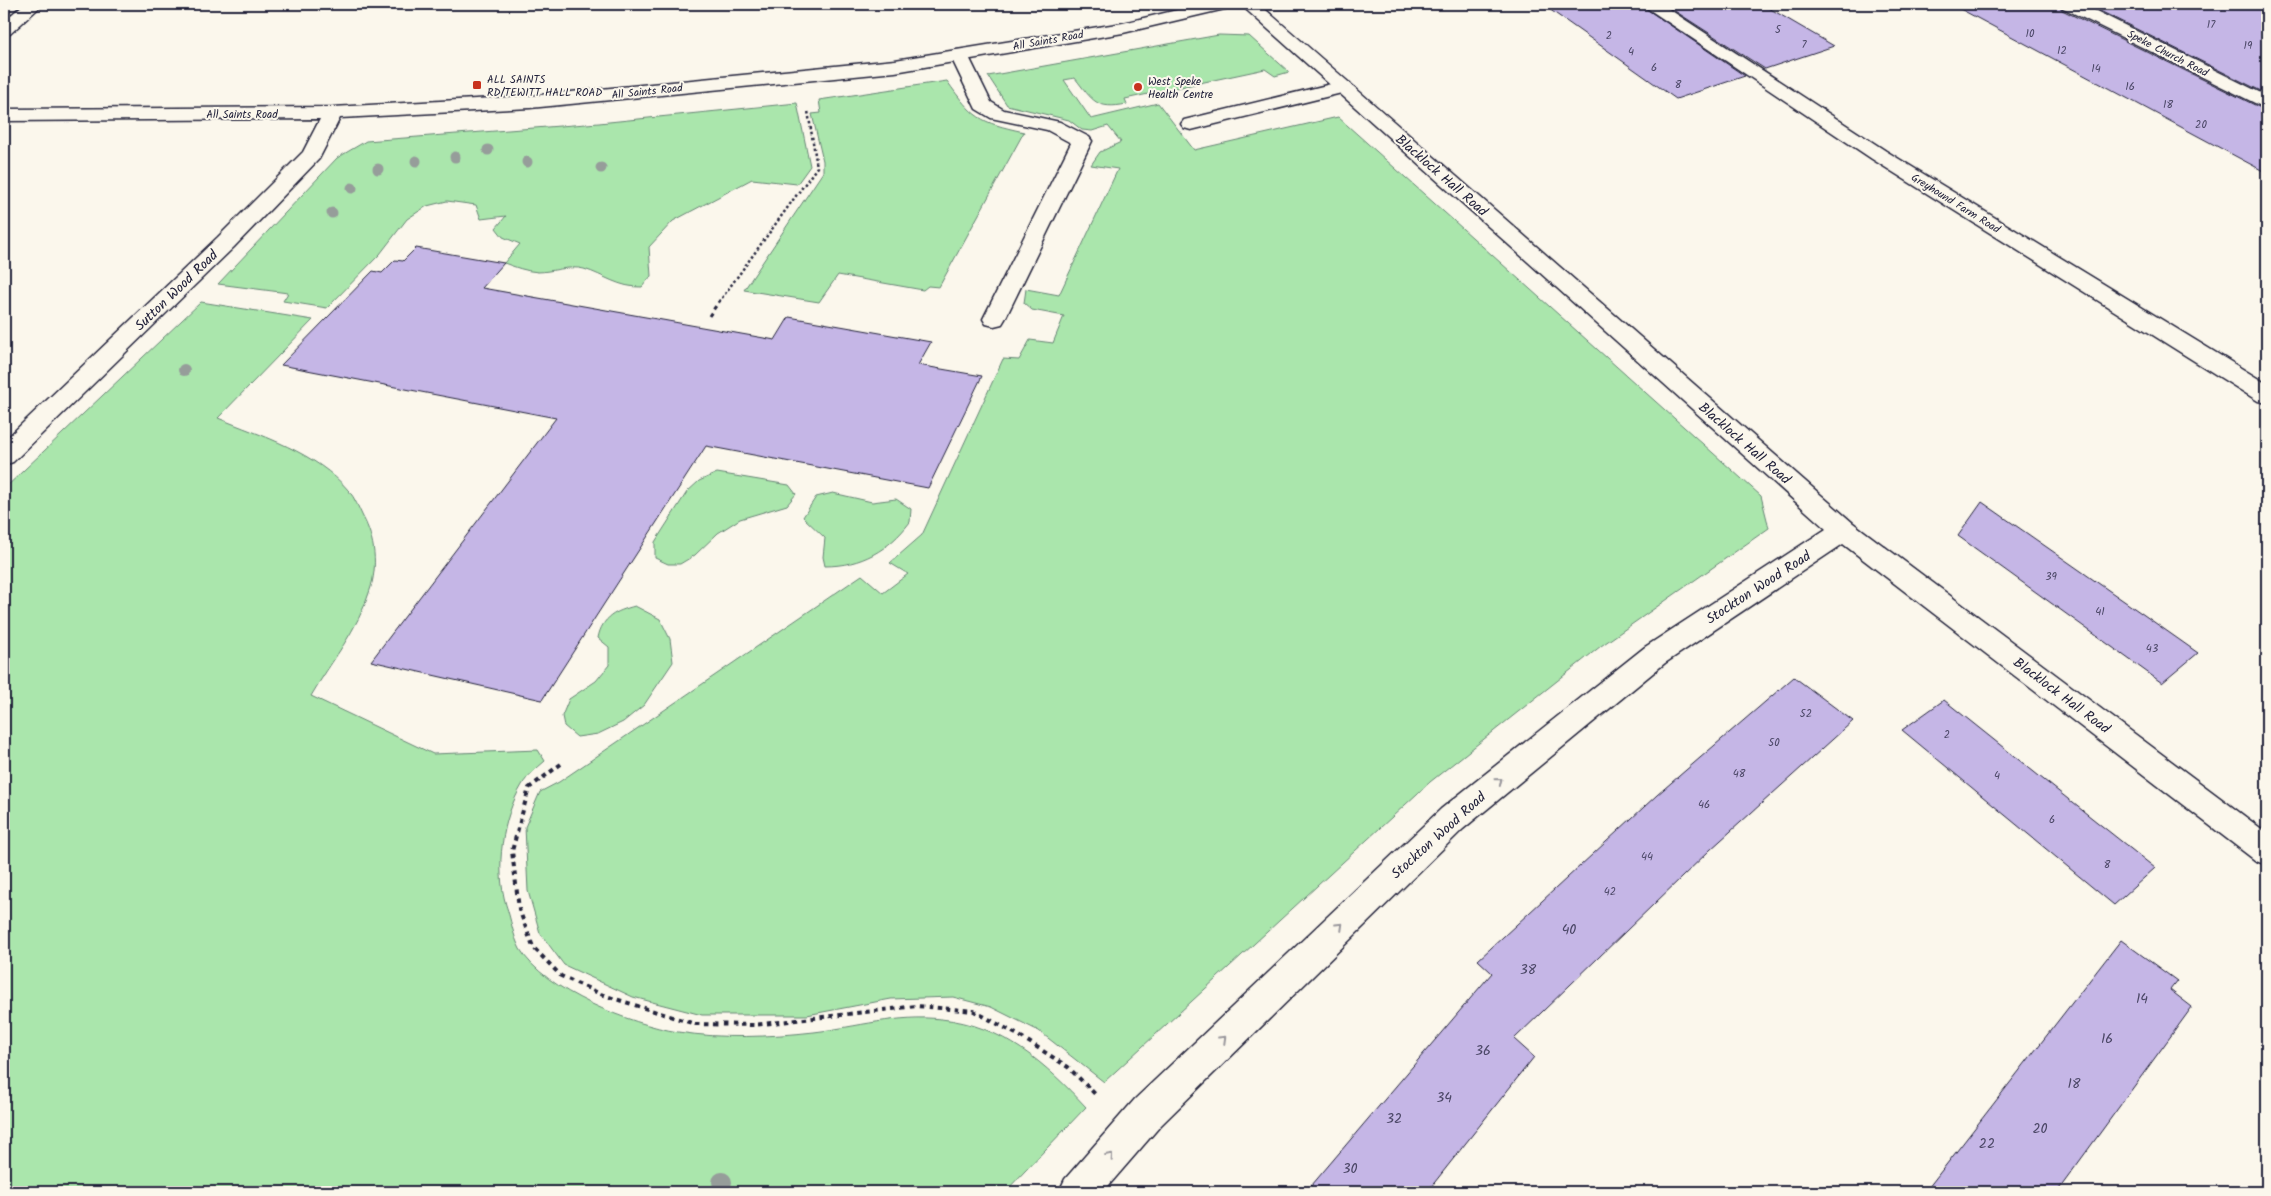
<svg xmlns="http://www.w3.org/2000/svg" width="2271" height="1196" viewBox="0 0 2271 1196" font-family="Kalam,sans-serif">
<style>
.green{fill:#aae6ac;stroke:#668474}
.building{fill:#c5b6e6;stroke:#22223b}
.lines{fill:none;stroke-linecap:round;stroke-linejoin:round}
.lane-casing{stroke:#22223b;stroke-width:3}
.street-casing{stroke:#22223b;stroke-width:3}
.path-far2{stroke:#22223b;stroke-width:2.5;stroke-dasharray:2.5 2.5;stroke-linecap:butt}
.path-far1{stroke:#22223b;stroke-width:3;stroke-dasharray:4 4;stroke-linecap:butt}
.path{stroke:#22223b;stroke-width:4;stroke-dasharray:4.5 4.5;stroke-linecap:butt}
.lane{fill:#fbf7ec;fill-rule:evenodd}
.street{fill:#fbf7ec;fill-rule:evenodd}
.tree{fill:#969d9a}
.oneway{stroke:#99979c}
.poi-dot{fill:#c8321e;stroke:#fbf7ec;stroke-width:2}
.labels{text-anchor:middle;stroke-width:4;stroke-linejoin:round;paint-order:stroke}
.number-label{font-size:11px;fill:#4b4766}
.far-street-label{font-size:11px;fill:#22223b;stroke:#fbf7ec}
.far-poi-label{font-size:11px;fill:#22223b;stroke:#fbf7ec;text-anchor:start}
.street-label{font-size:14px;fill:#22223b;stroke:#fbf7ec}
.near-number-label{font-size:14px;fill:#4b4766}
</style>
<rect width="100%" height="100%" fill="#fbf7ec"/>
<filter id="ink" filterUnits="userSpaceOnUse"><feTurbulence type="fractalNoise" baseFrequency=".02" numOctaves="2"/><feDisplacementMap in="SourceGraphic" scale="10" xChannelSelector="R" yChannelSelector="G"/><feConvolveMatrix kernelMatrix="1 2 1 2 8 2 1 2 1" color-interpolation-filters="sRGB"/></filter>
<g filter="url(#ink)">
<path class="green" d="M 1219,35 L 1249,36 L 1289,72 L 1275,76 L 1265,69 L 1125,99 L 1127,104 C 1096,110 1093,101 1075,78 L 1064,80 L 1091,119 L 1158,103 L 1194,150 L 1338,117 L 1761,496 L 1769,528 L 1601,646 L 1430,782 L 1104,1082 L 1039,1031 L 991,1007 L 953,997 L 891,999 L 807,1015 L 702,1015 L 633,997 L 564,965 L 540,933 L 528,891 L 525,827 L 540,792 L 559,782 L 862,575 L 883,593 L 908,574 L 890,563 L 922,535 L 1003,359 L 1019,360 L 1030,340 L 1053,343 L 1064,316 L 1032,310 L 1024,303 L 1026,289 L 1059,295 L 1118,169 L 1091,165 L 1100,152 L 1121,142 L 1108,126 L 1092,131 L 1082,130 L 1069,120 L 1007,105 L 988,76 Z
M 947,81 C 974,119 979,122 1024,132 L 939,287 L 928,286 L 923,290 L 838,275 L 819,302 L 744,290 L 823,172 L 823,161 L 812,114 L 821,113 L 819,100 Z
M 797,103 L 810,166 L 797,184 L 752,179 L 673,221 L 649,247 L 651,276 L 642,287 C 619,288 604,275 584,269 C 569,265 552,272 538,272 C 525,271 515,267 504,263 L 520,244 L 503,237 L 496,228 L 506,216 L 481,219 L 476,205 L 447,201 L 427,206 L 407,219 L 380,254 L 327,308 L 283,301 L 288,293 L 218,284 L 337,158 L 366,141 L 599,123 Z
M 201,302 L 313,320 L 218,418 C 262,436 316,452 349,491 C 355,498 359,509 363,517 C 375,539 378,566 370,590 C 358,630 331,661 311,696 L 433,754 L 538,750 L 545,761 C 537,768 527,776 522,785 C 502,818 495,868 506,905 C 511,919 513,936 520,949 C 545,991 630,1024 678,1032 C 722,1039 769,1037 814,1032 C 857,1027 898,1014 941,1019 C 1003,1025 1046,1064 1086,1107 L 1005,1192 L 4,1192 L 4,489 Z
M 717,473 L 789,485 L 796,494 L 787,505 L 740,519 L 718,533 L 695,555 L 680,564 L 668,564 L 655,558 L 655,542 L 687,492 L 699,481 Z
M 833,493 L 872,502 L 896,499 L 911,509 L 910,522 C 889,550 861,566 825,566 L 823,557 L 825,538 L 803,517 L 816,497 Z
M 635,606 L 660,619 L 670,639 L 673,662 L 644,705 L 623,722 L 598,734 L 577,737 L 564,726 L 562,716 L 569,699 L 596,681 L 609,665 L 609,647 L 598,638 C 602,617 616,611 635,606 Z"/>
<path class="building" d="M 1542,4 L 1639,4 L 1745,76 L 1676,99 Z
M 1664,4 L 1762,4 L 1834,46 L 1765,69 Z
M 1951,4 L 2058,4 L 2062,10 L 2267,111 L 2267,173 Z
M 2086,4 L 2267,4 L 2267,94 Z
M 416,248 L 504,263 L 482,288 L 775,340 L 789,317 L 931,342 L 918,365 L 982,376 L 928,488 L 706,446 L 542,700 L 371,661 L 556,418 L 281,365 L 373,271 L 382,273 L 395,260 L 403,261 Z
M 1982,502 L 2144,615 L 2198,653 L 2162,683 L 1958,536 Z
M 1794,677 L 1853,721 L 1710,850 L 1514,1039 L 1534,1057 L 1427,1192 L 1306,1192 L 1492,973 L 1478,960 L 1657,795 Z
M 1944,700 L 2044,780 L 2155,868 L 2114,905 L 1902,730 Z
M 2121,940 L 2177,981 L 2170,990 L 2192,1007 L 2057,1192 L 1925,1192 Z"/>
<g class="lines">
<defs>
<path id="lane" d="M 959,50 L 965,51 L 968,55 L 991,102 L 1004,110 L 1060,122 L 1089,137 L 1092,141 L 1005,319 L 1002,324 L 994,326 L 986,324 L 983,319 L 1071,143 L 1047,130 L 991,118 L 976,109 L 950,55 L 953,51 Z
M 1343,81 L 1350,83 L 1352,87 L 1350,91 L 1191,130 L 1184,128 L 1181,124 L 1184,120 Z"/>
<path id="street" d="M 24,4 L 43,4 L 10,34 L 4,35 L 4,21 Z
M 1202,4 L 1232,4 L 1229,8 L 1123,33 L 895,72 L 530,108 L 340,118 L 319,159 L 234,247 L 13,462 L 4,465 L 4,441 L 218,237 L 303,152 L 320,119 L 4,121 L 4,109 L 333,107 L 530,96 L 895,60 L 1123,23 Z
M 1240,4 L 1259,4 L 1853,523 L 2267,833 L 2267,865 L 2256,861 L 1843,544 L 1665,663 L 1463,829 L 1161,1125 L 1103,1192 L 1059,1192 L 1065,1179 L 1135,1099 L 1441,809 L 1645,647 L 1826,529 Z
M 1641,4 L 1661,4 L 1886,151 L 2267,384 L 2267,403 L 2258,401 L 1872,159 Z
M 2060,4 L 2082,4 L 2267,96 L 2267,109 L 2063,8 Z"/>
</defs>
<use href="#lane" class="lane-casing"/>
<use href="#street" class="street-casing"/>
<path class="path-far2" d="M 719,302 L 817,167 L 808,111"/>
<path class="path-far1" d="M 709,316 L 720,300"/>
<path class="path" d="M 561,764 L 529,788 L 512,851 L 519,909 L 533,947 L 561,976 L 603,995 L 695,1024 L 754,1025 L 917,1006 L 974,1011 L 1018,1035 L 1068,1067 L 1096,1095"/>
<use href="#lane" class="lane"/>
<use href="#street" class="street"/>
</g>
<g class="tree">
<circle cx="488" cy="150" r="5.5"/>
<circle cx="455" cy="157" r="5.5"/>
<circle cx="416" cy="161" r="5.5"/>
<circle cx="527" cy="162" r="5.5"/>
<circle cx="601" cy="168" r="5.5"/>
<circle cx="378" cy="169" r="5.5"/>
<circle cx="352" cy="188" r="5.5"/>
<circle cx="332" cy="213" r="5.5"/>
<circle cx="184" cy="370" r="6"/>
<circle cx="722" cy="1182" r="10"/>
</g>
<defs><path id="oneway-chevron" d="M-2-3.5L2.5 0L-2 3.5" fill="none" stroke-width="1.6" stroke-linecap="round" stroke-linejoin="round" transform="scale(1.25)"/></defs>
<g class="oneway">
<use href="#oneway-chevron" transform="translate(1499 781) rotate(-39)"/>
<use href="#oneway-chevron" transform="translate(1340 926) rotate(-44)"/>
<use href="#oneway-chevron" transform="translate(1223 1039) rotate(-44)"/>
<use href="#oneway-chevron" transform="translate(1110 1156) rotate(-49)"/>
</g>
</g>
<g class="poi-dot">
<rect x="472" y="80" width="10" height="10" rx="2.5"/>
<circle cx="1138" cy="87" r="5"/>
</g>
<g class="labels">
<g class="number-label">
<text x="2211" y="28">17</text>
<text x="1778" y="33">5</text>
<text x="2030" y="37">10</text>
<text x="1609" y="39">2</text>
<text x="1804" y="48">7</text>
<text x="2248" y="49">19</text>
<text x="2062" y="54">12</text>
<text x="1631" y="55">4</text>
<text x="1654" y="71">6</text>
<text x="2096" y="72">14</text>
<text x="1678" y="88">8</text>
<text x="2130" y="90">16</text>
<text x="2168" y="108">18</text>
<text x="2201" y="128">20</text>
<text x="2051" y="580">39</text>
<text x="2100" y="615">41</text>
<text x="2152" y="652">43</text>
<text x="1806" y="717">52</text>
<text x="1947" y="738">2</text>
<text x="1774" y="746">50</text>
<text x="1739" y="777">48</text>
<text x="1997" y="779">4</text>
<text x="1704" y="808">46</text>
<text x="2052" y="823">6</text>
<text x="1647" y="860">44</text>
<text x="2107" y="868">8</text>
<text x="1610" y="895">42</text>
</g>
<g class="far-street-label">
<text transform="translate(1048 40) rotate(-10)" y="4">All Saints Road</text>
<text transform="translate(2168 53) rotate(27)" y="4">Speke Church Road</text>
<text transform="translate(647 91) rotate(-6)" y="4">All Saints Road</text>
<text x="242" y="118">All Saints Road</text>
<text transform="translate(1956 203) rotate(32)" y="4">Greyhound Farm Road</text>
</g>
<g class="far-poi-label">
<text x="487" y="83">ALL SAINTS<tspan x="487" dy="13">RD/TEWITT HALL ROAD</tspan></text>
<text x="1148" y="85">West Speke<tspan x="1148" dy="13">Health Centre</tspan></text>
</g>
<g class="street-label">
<text transform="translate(1442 175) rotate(41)" y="5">Blacklock Hall Road</text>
<text transform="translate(176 290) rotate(-44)" y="5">Sutton Wood Road</text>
<text transform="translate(1745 443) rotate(41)" y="5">Blacklock Hall Road</text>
<text transform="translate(1758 587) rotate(-33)" y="5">Stockton Wood Road</text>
<text transform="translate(2062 695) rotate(37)" y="5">Blacklock Hall Road</text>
<text transform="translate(1438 835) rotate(-42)" y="5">Stockton Wood Road</text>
</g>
<g class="near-number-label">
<text x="1569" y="934">40</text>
<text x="1528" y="974">38</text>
<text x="2142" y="1003">14</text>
<text x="2107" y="1043">16</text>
<text x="1483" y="1055">36</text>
<text x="2074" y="1088">18</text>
<text x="1444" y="1102">34</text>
<text x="1394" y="1123">32</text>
<text x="2040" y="1133">20</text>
<text x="1987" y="1148">22</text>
<text x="1350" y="1173">30</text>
</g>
</g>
<rect width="2271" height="1196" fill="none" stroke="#fbf7ec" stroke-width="20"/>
<rect x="10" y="10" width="2251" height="1176" fill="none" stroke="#22223b" stroke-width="2" filter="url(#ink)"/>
</svg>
